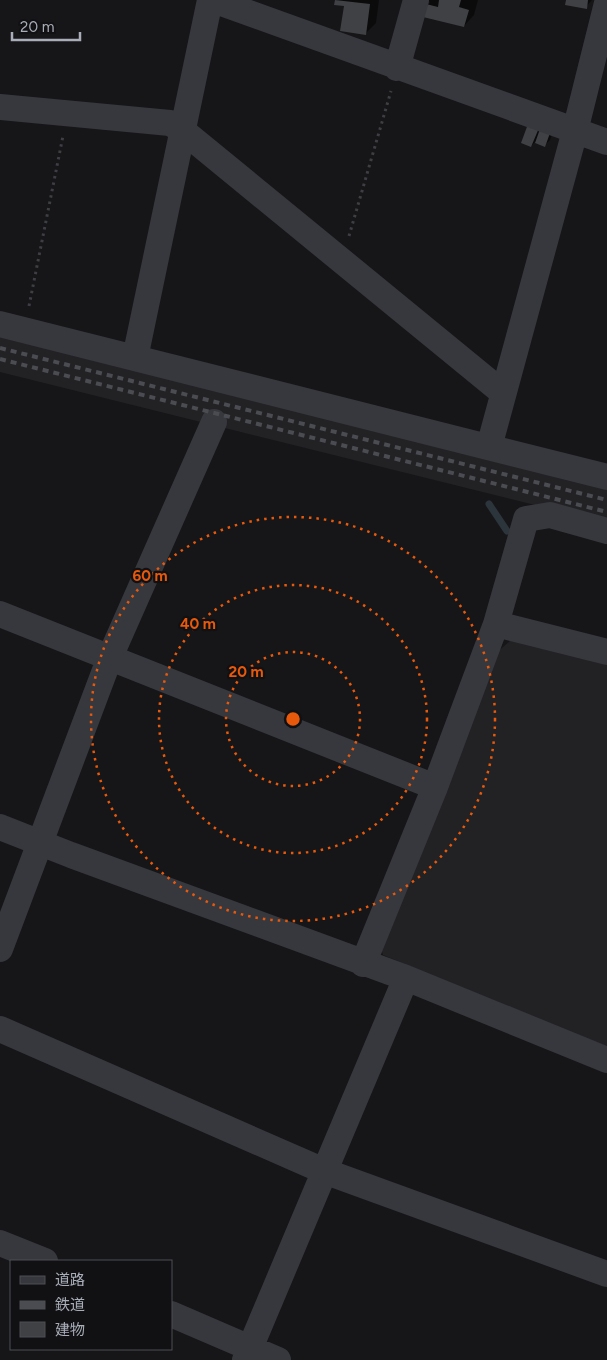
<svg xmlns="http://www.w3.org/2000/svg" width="607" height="1360" viewBox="0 0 607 1360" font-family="Figtree,'Noto Sans JP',sans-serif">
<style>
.built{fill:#222225}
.shadow{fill:#0007}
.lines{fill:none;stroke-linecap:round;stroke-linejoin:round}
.stream{stroke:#2c353c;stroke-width:7}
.building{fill:#404145}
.path{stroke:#3d3f44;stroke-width:3;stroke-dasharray:2.5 4;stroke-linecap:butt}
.minor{stroke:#37383d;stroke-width:26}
.rail{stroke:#4a4c52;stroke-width:4;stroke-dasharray:6 5;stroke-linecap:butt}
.ring{fill:none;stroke:#e8590c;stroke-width:2.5;stroke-dasharray:2.5 5}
.centre{fill:#e8590c;stroke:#111113;stroke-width:2.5}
.ring-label{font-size:15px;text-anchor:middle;font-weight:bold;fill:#e8590c;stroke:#111113;stroke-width:4.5;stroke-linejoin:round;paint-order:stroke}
</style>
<rect width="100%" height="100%" fill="#161618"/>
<path class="built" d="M 0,333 L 607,486 L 607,523 L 0,372 Z
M 511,640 L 607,660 L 607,1047 L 383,955 L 380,944 L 495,654 Z"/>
<path class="shadow" d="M 336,0 L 379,0 L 376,23 L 366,33 L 346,2 L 336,4 Z
M 423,0 L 478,0 L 474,15 L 464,26 L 427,5 L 430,2 Z
M 567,0 L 592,0 L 586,7 Z
M 529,125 L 554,128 L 550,140 L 545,145 L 535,142 L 531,146 Z"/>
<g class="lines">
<path class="stream" d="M 489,504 L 507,531"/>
</g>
<path class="building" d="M 335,0 L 370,4 L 366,35 L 340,31 L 344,6 L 334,5 Z
M 439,0 L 461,0 L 459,7 L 469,10 L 464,27 L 423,17 L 426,4 L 438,7 Z
M 566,0 L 588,0 L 587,9 L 565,5 Z
M 528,124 L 539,128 L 531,147 L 521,143 Z
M 540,129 L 550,133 L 545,147 L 535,143 Z"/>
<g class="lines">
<path class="path" d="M 349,236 L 391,91
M 29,306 L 63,136"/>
<path class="minor" d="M 213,0 L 607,142
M 397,68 L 416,0
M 0,107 L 170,123 L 182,130 L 503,393
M 0,324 L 607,477
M 135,358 L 210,0
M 489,447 L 575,131 L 607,3
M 0,614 L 435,787
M 496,624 L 607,652
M 0,827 L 71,855 L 406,978 L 607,1060
M 0,949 L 110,657 L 214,422
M 363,964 L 435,787 L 496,624 L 526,519 L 550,515 L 607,531
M 0,1029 L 324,1171 L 607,1274
M 0,1243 L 45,1261
M 171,1314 L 278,1360
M 245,1360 L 406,978"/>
<path class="rail" d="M 0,348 L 607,500
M 0,359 L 607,512"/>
</g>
<g class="ring">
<circle cx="293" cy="719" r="67"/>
<circle cx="293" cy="719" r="134"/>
<circle cx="293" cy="719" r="202"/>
</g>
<circle cx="293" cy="719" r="8" class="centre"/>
<g class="ring-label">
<text x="150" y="581">60 m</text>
<text x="198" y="629">40 m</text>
<text x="246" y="677">20 m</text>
</g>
<rect x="10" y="1260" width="162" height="90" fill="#111113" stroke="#4d4f55"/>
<rect x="20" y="1276" width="25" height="8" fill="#37383d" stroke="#4d4f55"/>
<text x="55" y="1285" font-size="15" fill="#a8adb8">道路</text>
<rect x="20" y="1301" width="25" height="8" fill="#4a4c52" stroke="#4d4f55"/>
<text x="55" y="1310" font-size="15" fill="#a8adb8">鉄道</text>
<rect x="20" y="1322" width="25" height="15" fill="#404145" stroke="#4d4f55"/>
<text x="55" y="1335" font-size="15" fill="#a8adb8">建物</text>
<path d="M12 32v8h68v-8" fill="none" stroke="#a8adb8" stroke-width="2.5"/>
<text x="20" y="32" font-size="15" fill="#a8adb8" stroke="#111113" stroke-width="4" paint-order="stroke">20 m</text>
</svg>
